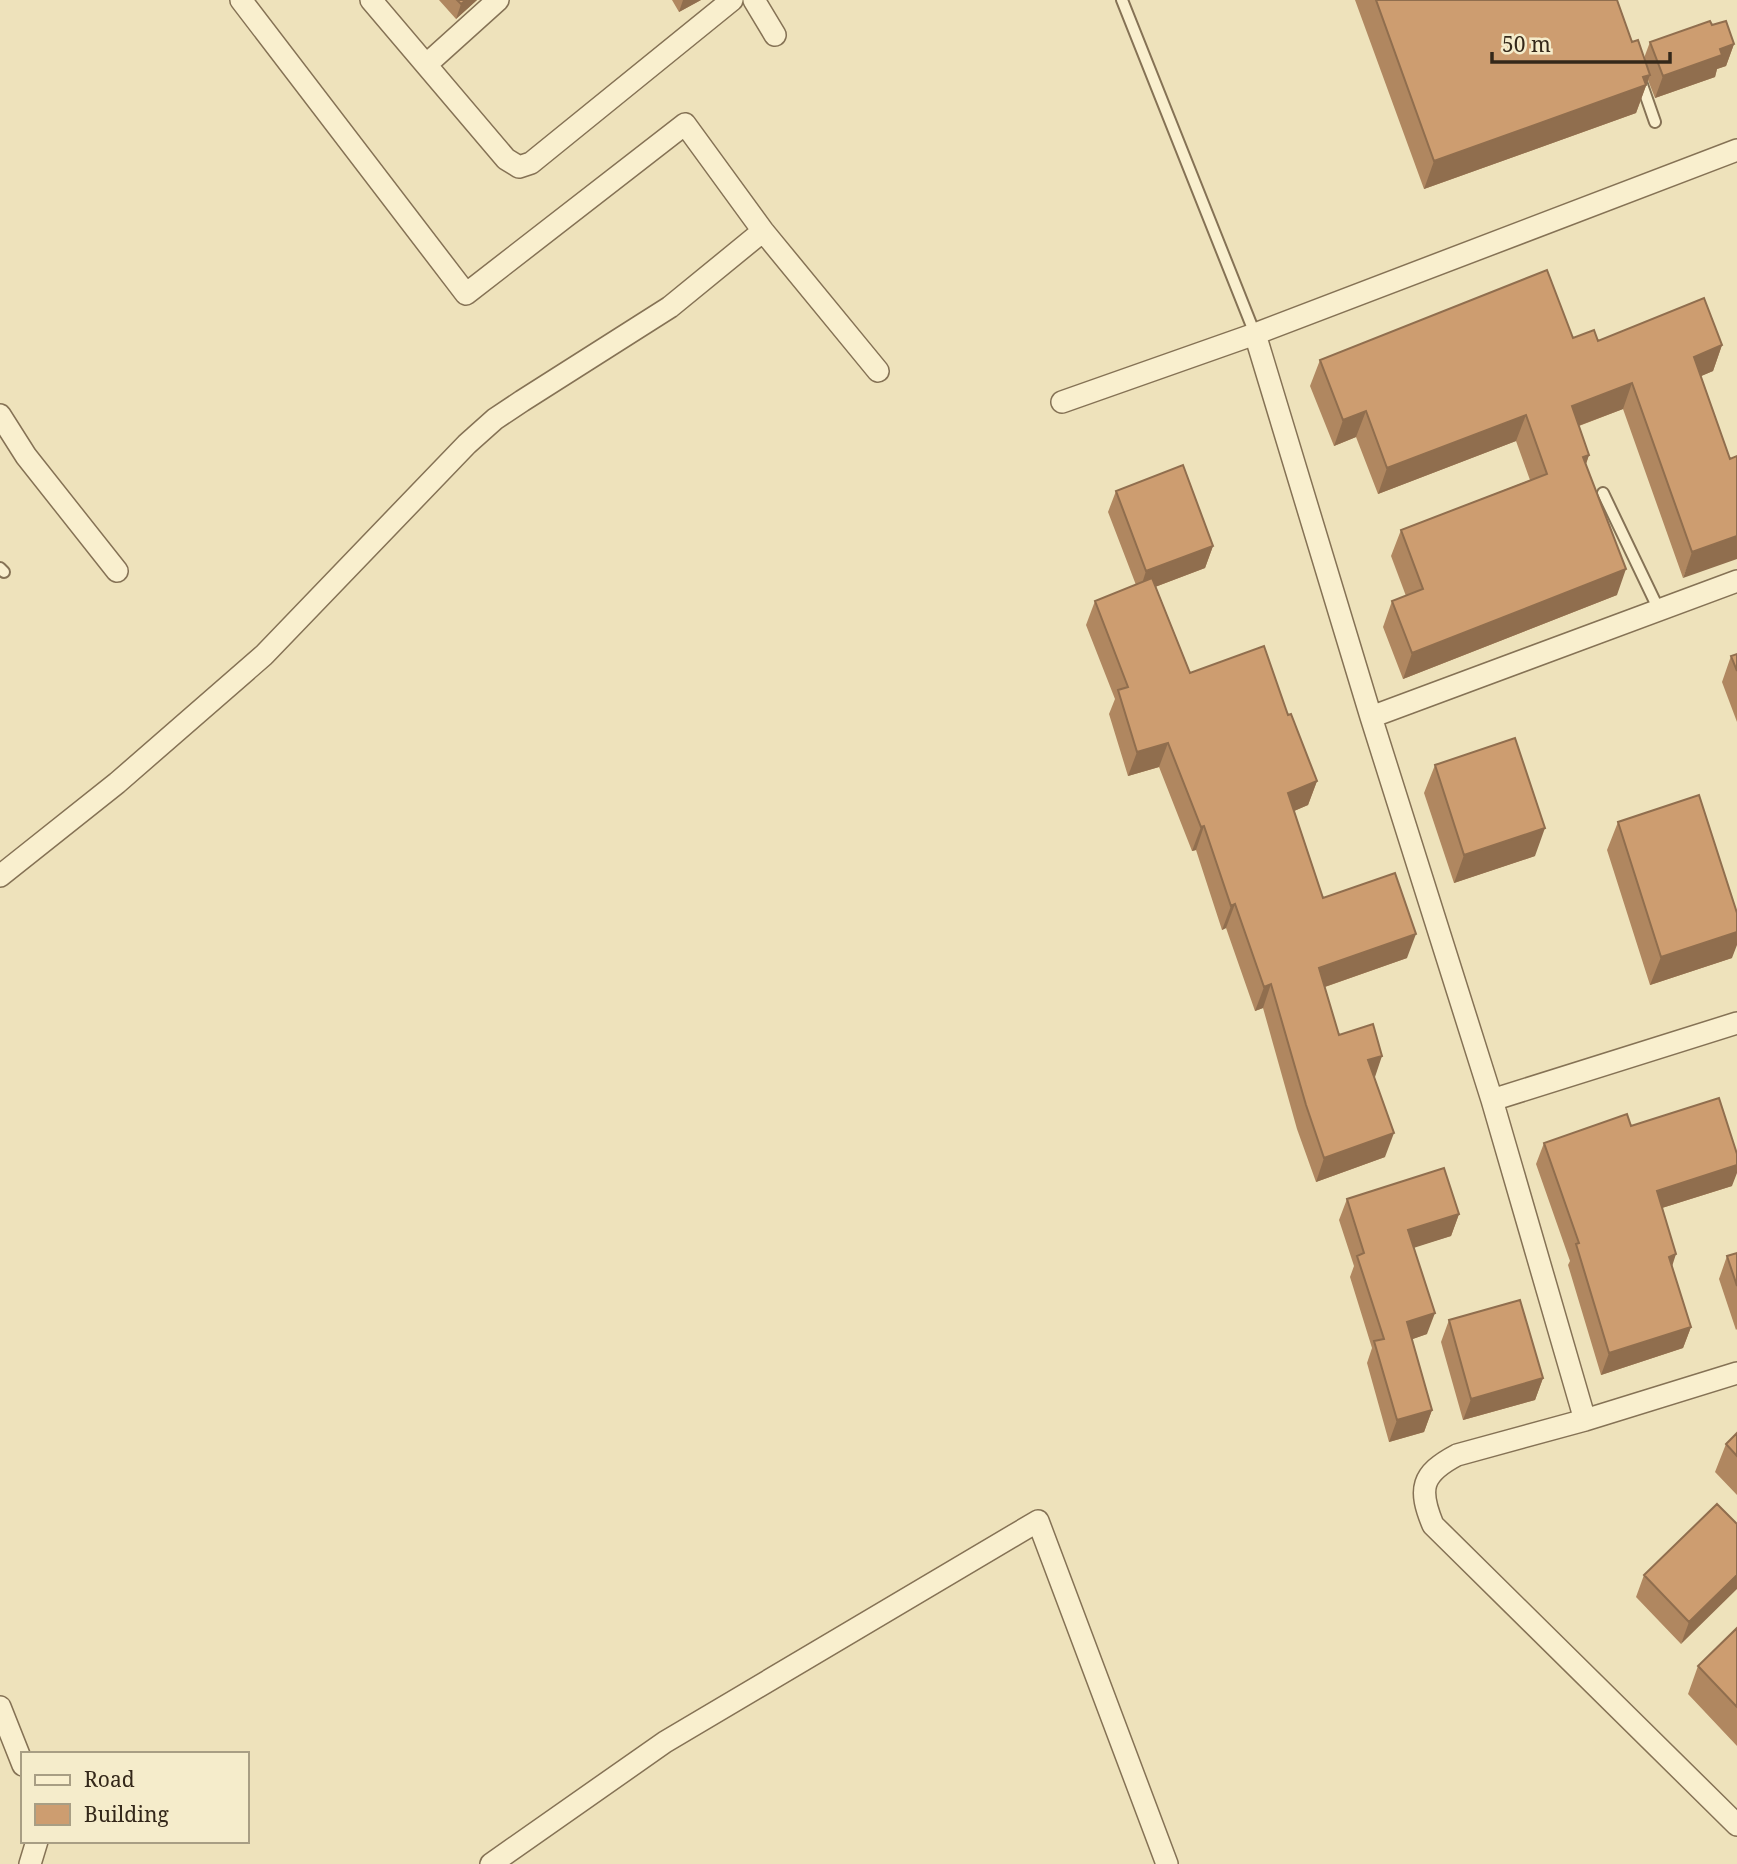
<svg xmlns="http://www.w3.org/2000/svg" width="1737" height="1864" viewBox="0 0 1737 1864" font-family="'Noto Serif',serif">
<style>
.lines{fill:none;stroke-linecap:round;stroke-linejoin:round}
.lane-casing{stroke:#857255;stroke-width:14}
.street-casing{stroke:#857255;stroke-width:24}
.lane{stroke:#f9efce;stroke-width:10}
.street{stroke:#f9efce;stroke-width:21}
.wall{fill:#b08760}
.shaded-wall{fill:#906e4e}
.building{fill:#cd9d70;stroke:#906e4e;stroke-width:2}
</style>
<rect width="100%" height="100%" fill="#eee2bb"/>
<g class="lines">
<defs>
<path id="lane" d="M 1122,0 L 1255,334
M 1640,79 L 1655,122
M 1603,493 L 1659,610
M 0,568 L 4,572"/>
<path id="street" d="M 241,0 L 466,294 L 685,124 L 763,231 L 878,371
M 371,0 L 506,159 L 519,167 L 531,163 L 732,0
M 754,0 L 775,35
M 427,64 L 498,0
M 1255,334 L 1371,717 L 1492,1100 L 1585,1420
M 1062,402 L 1255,334 L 1737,150
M 0,415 L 26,456 L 117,571
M 1371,717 L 1737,581
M 0,876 L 117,783 L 264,655 L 467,444 L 495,419 L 522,401 L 670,307 L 763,231
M 1492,1100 L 1737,1023
M 1737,1373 L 1585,1420 L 1457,1455 C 1421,1474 1418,1489 1433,1525 L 1737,1825
M 0,1707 L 23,1765
M 30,1864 L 37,1841
M 491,1864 L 665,1742 L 1038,1521 L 1167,1864"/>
</defs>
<use href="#lane" class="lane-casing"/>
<use href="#street" class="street-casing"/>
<use href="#lane" class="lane"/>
<use href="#street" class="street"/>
</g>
<path class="wall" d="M 439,0 L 477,0 L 456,19 Z
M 672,0 L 701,0 L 679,12 Z
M 1355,0 L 1617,0 L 1632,42 L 1644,58 L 1650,42 L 1712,25 L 1734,44 L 1726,66 L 1717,69 L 1715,77 L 1655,98 L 1648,80 L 1636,113 L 1424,189 Z
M 1573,338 L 1598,341 L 1722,345 L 1713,371 L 1701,376 L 1730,459 L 1683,578 L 1623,409 L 1579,426 L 1589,455 L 1586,464 L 1617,595 L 1403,679 L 1383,627 L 1392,601 L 1406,596 L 1391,556 L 1401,530 L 1530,480 L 1516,441 L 1378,494 L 1356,437 L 1334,446 L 1310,386 L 1320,360 Z
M 1116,491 L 1213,546 L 1205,568 L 1155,587 L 1190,673 L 1288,715 L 1317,781 L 1308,805 L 1294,811 L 1323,898 L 1407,958 L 1325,987 L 1339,1035 L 1374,1078 L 1385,1157 L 1316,1182 L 1297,1129 L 1263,1008 L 1255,1011 L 1226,928 L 1222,930 L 1196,850 L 1192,851 L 1159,767 L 1128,776 L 1109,714 L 1115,699 L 1086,625 L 1095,601 L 1136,585 L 1108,512 Z
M 1737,654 L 1737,722 L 1722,682 L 1731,656 Z
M 1435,765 L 1535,856 L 1454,883 L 1424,793 Z
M 1618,822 L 1732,958 L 1650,985 L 1607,850 Z
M 1631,1126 L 1732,1186 L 1662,1208 L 1672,1266 L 1691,1327 L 1683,1348 L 1601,1375 L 1568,1265 L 1570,1261 L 1536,1164 L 1544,1143 Z
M 1347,1199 L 1459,1214 L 1451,1236 L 1414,1247 L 1427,1334 L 1412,1339 L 1432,1410 L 1424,1432 L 1389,1442 L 1367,1363 L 1372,1348 L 1350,1277 L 1354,1266 L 1339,1220 Z
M 1737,1253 L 1737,1329 L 1736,1330 L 1719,1279 L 1727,1256 Z
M 1449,1320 L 1543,1378 L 1535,1400 L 1463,1420 L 1441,1342 Z
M 1737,1433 L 1737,1495 L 1715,1472 L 1726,1444 Z
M 1737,1524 L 1681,1644 L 1636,1597 L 1644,1575 Z
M 1737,1628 L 1737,1746 L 1688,1694 L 1698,1666 Z"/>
<path class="shaded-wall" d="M 466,0 L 477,0 L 456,19 L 461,4 Z
M 683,0 L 701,0 L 679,12 Z
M 1734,44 L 1726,66 L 1717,69 L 1715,77 L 1655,98 L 1663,76 L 1720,49 Z
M 1650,75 L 1636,113 L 1424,189 L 1434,161 Z
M 1722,345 L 1713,371 L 1685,383 L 1694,357 Z
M 1632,383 L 1623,409 L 1562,432 L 1572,406 Z
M 1366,411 L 1356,437 L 1334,446 L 1343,420 Z
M 1526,415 L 1516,441 L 1378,494 L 1387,468 Z
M 1589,455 L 1580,481 L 1583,457 Z
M 1737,536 L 1737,559 L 1683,578 L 1692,552 Z
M 1213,546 L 1205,568 L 1139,593 L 1146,571 Z
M 1626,569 L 1617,595 L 1403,679 L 1412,653 Z
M 1168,743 L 1159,767 L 1128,776 L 1137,752 Z
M 1317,781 L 1308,805 L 1280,817 L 1288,793 Z
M 1204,826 L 1196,850 L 1192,851 L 1201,827 Z
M 1545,828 L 1535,856 L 1454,883 L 1464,855 Z
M 1235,904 L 1226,928 L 1222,930 L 1231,906 Z
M 1737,932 L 1737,945 L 1732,958 L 1650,985 L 1661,957 Z
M 1416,934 L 1407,958 L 1310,992 L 1319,968 Z
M 1271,984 L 1263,1008 L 1255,1011 L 1264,987 Z
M 1382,1056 L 1374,1080 L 1368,1060 Z
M 1394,1133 L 1385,1157 L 1316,1182 L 1324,1158 Z
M 1737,1165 L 1737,1173 L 1732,1186 L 1649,1212 L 1657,1191 Z
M 1459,1214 L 1451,1236 L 1401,1252 L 1408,1230 Z
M 1676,1254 L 1669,1276 L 1669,1257 Z
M 1435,1313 L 1427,1334 L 1399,1344 L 1407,1322 Z
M 1691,1327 L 1683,1348 L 1601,1375 L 1609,1353 Z
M 1543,1378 L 1535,1400 L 1463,1420 L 1471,1399 Z
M 1432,1410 L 1424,1432 L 1389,1442 L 1397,1420 Z
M 1737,1575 L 1737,1589 L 1681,1644 L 1689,1622 Z"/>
<path class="building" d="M 457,0 L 466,0 L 461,4 Z
M 1376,0 L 1617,0 L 1632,42 L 1638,40 L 1650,75 L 1643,77 L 1646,85 L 1434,161 Z
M 1710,21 L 1712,25 L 1726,21 L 1734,44 L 1720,49 L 1722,55 L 1663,76 L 1650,42 Z
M 1547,270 L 1573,338 L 1594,330 L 1598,341 L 1704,298 L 1722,345 L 1694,357 L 1730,459 L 1737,456 L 1737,536 L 1692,552 L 1632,383 L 1572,406 L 1589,455 L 1583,457 L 1626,569 L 1412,653 L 1392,601 L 1423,589 L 1401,530 L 1547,474 L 1526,415 L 1387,468 L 1366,411 L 1343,420 L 1320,360 Z
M 1183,465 L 1213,546 L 1146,571 L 1116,491 Z
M 1152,578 L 1190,673 L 1264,646 L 1288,715 L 1291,714 L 1317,781 L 1288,793 L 1323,898 L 1395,873 L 1416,934 L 1319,968 L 1339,1035 L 1373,1024 L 1382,1056 L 1368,1060 L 1394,1133 L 1324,1158 L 1306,1105 L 1271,984 L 1264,987 L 1235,904 L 1231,906 L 1204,826 L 1201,827 L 1168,743 L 1137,752 L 1118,690 L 1128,687 L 1095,601 Z
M 1737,654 L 1737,671 L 1731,656 Z
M 1515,738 L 1545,828 L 1464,855 L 1435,765 Z
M 1699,795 L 1737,913 L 1737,932 L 1661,957 L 1618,822 Z
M 1719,1098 L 1737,1154 L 1737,1165 L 1657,1191 L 1676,1254 L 1669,1257 L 1691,1327 L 1609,1353 L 1576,1244 L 1579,1243 L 1544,1143 L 1627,1114 L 1631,1126 Z
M 1444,1168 L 1459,1214 L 1408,1230 L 1435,1313 L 1407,1322 L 1432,1410 L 1397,1420 L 1374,1341 L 1384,1339 L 1357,1256 L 1364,1253 L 1347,1199 Z
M 1737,1253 L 1737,1286 L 1727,1256 Z
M 1520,1300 L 1543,1378 L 1471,1399 L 1449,1320 Z
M 1737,1433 L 1737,1456 L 1726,1444 Z
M 1717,1504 L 1737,1524 L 1737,1575 L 1689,1622 L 1644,1575 Z
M 1737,1628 L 1737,1707 L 1698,1666 Z"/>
<rect x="21" y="1752" width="228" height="91" fill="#f5eccb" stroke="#a89e84" stroke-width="2"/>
<rect x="35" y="1775" width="35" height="10" fill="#f9efce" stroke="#a89e84" stroke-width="2"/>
<text x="84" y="1787" font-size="21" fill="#34281a">Road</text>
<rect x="35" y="1804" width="35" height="21" fill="#cd9d70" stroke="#a89e84" stroke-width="2"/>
<text x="84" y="1822" font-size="21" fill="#34281a">Building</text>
<path d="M1492 52v10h178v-10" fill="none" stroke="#34281a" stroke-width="3.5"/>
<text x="1502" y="52" font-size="21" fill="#34281a" stroke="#f5eccb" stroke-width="5" paint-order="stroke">50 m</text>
</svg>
